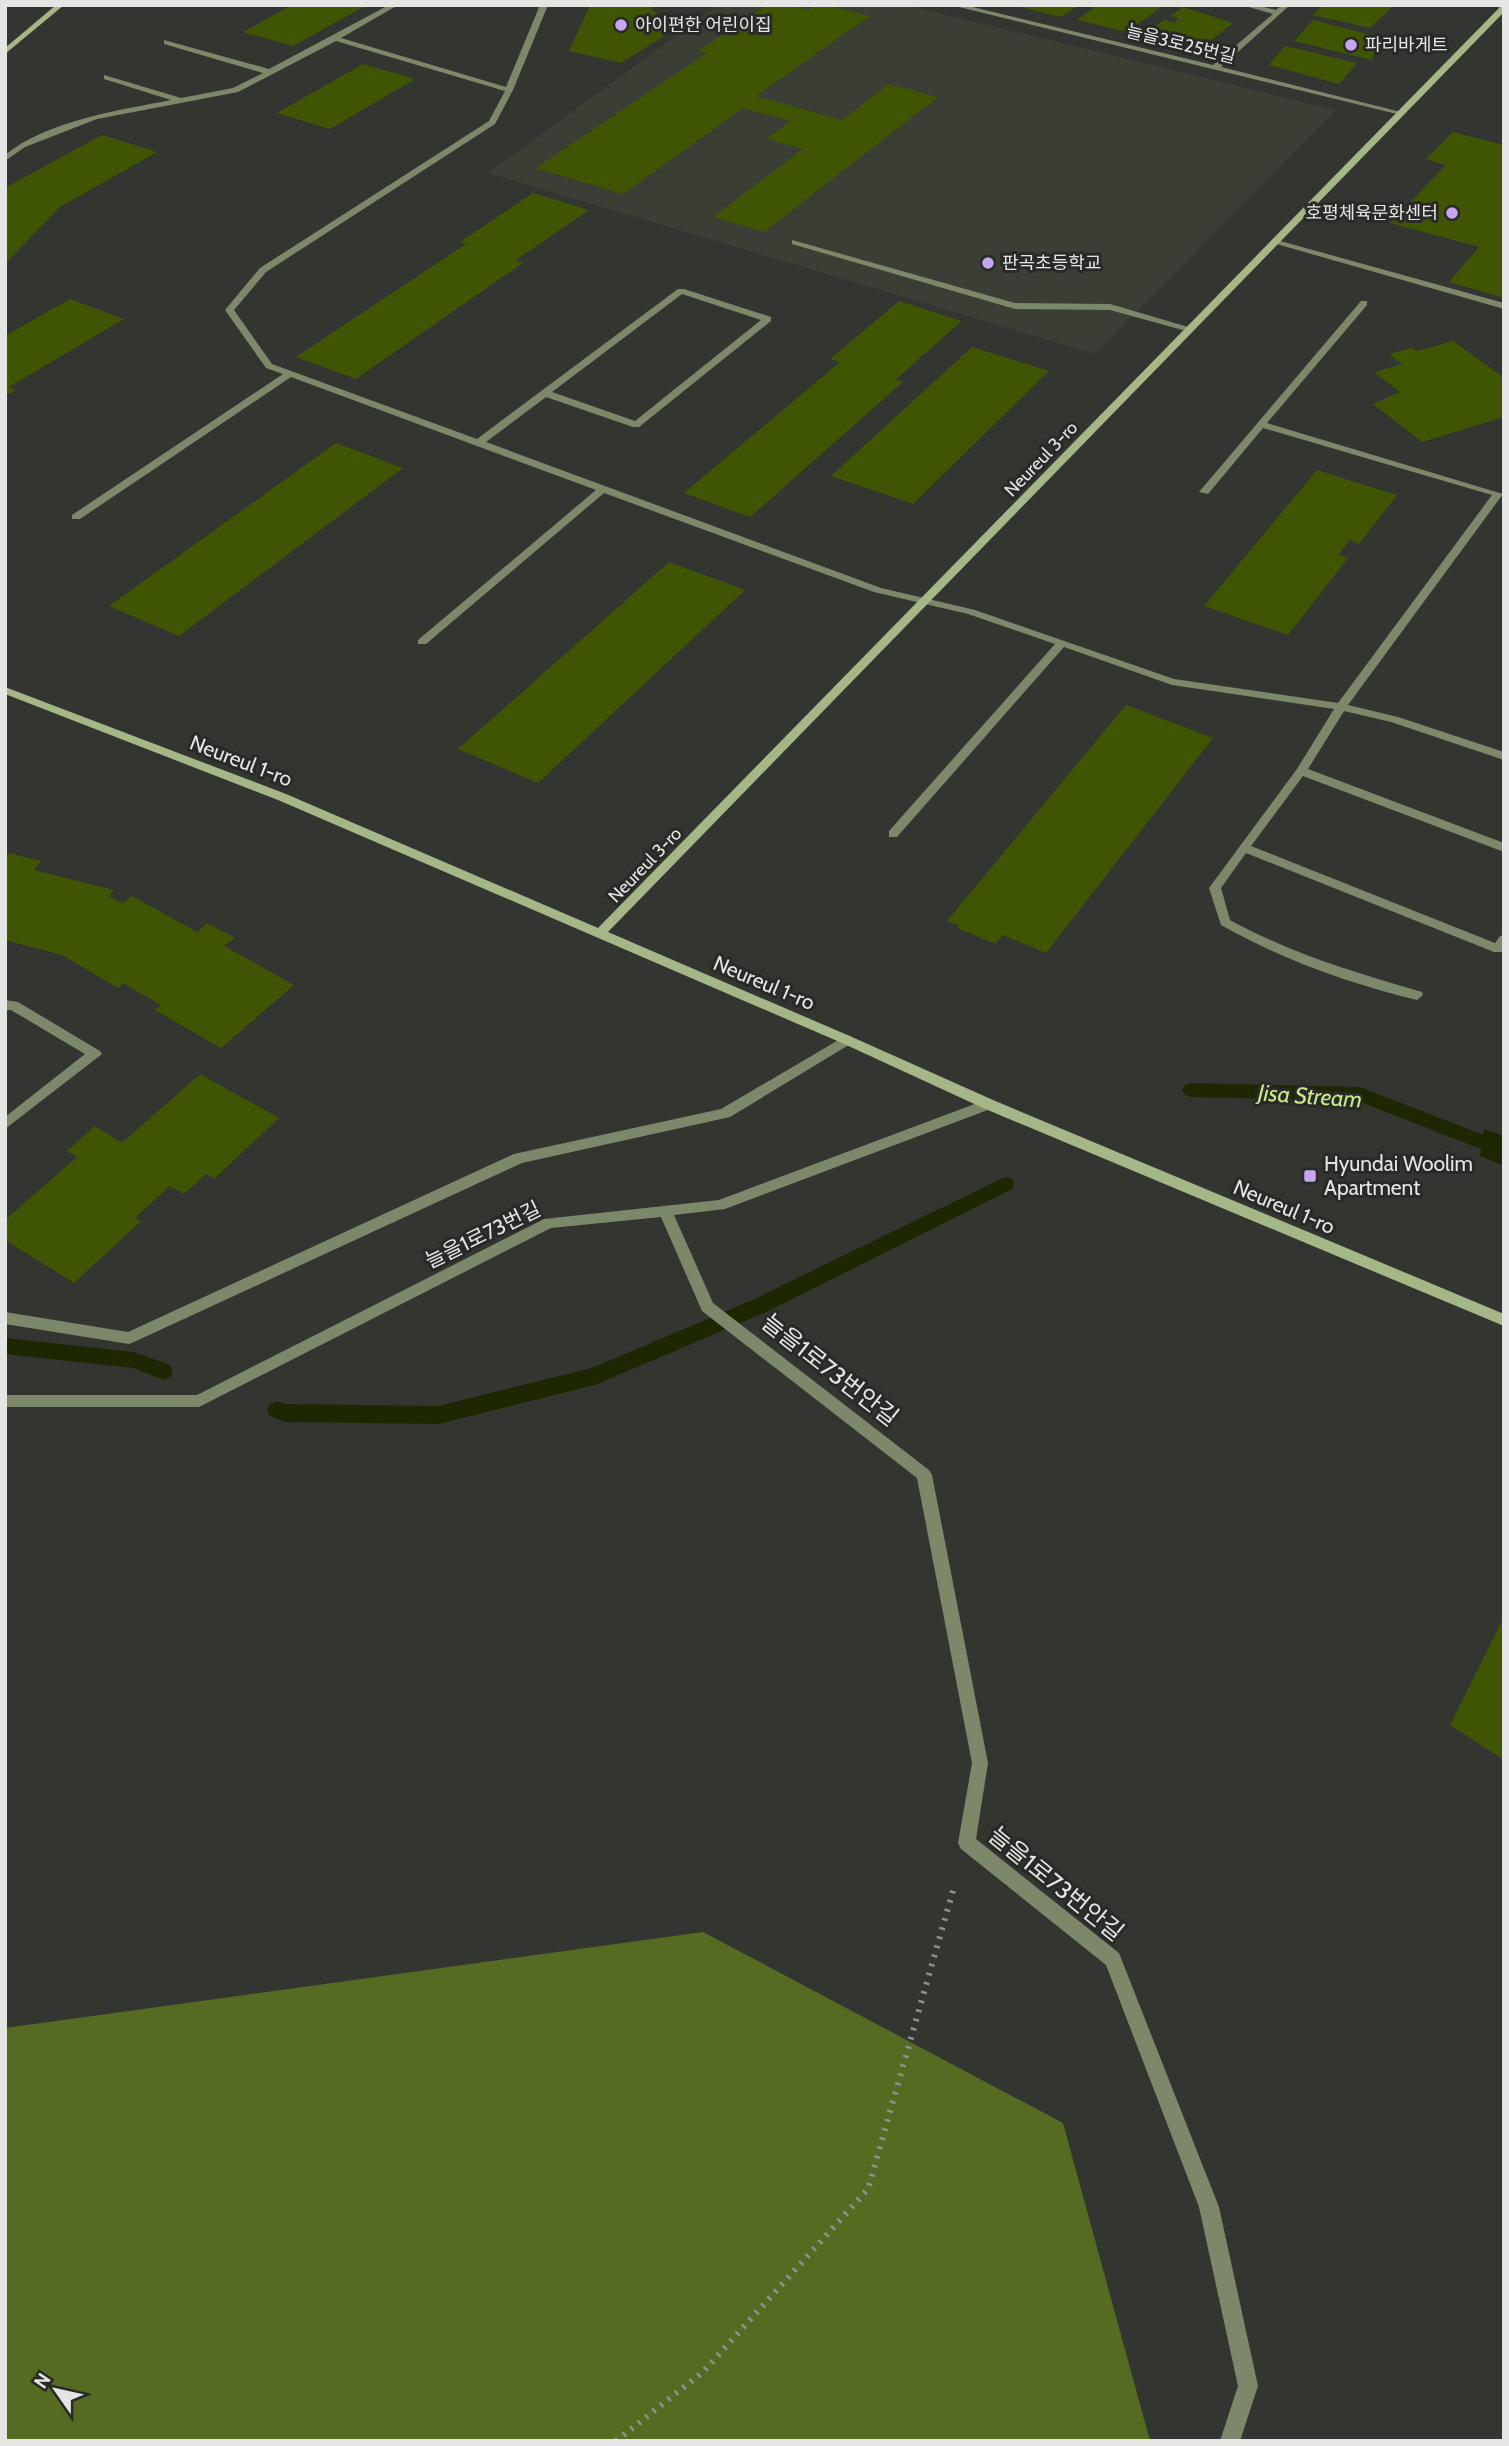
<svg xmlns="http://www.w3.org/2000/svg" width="1509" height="2446" viewBox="0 0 1509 2446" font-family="Cabin,'Noto Sans KR',sans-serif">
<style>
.built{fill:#3b3e35}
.forest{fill:#556b22}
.water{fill:#1d2802}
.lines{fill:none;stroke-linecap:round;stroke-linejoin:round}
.stream{fill:#1d2802;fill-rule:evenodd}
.building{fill:#405503}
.path{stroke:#8e908d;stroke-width:6;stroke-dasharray:2.5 7;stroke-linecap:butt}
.lane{fill:#7d886a;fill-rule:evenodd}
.street{fill:#7d886a;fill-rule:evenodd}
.secondary{fill:#a5b787;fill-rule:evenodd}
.poi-dot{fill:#c7a6ef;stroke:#292a27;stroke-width:2.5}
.labels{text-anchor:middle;stroke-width:6;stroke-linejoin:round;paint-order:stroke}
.far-poi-label{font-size:18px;fill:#e5e6e4;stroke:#292a27;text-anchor:start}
.far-street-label{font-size:18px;fill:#e5e6e4;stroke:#292a27}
.street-label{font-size:21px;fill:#e5e6e4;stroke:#292a27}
.poi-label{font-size:21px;fill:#e5e6e4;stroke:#292a27;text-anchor:start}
.water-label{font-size:23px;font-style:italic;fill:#c8eb86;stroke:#292a27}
.near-street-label{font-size:24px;fill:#e5e6e4;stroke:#292a27}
</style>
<rect width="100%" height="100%" fill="#333531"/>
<path class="built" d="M 718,5 L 906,5 L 1336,110 L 1095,354 L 488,173 Z"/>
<path class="forest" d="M 703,1932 L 1063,2123 L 1150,2441 L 5,2441 L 5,2028 Z"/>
<path class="water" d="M 1484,1129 L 1504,1136 L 1504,1166 L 1480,1156 Z"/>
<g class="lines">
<path class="stream" d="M 1191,1083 L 1360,1087 L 1504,1143 L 1504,1158 L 1358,1101 L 1191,1097 L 1185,1095 L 1182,1090 L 1185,1085 Z
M 1005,1177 L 1012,1179 L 1014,1184 L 1012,1189 L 764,1313 L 595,1385 L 439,1424 L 285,1422 L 270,1416 L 267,1410 L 270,1404 L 277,1401 L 285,1404 L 439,1406 L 592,1368 L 750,1301 Z
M 5,1338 L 134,1352 L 170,1365 L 173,1371 L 170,1377 L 163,1380 L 133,1368 L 5,1354 Z"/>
</g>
<path class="building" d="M 292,5 L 367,5 L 293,46 L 243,32 Z
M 590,5 L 650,7 L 657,14 L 666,35 L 621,63 L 569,51 Z
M 767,5 L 790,5 L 808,10 L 815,5 L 827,5 L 870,16 L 756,96 L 842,120 L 889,84 L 938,97 L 764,232 L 713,217 L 803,149 L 766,139 L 791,121 L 743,108 L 623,194 L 536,168 L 707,53 L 698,51 Z
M 1024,5 L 1079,5 L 1061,17 L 1021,7 Z
M 1097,5 L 1164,5 L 1127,32 L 1077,20 Z
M 1324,5 L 1394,5 L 1370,28 L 1312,15 Z
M 1183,7 L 1233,23 L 1199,50 L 1139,36 L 1146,31 L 1159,35 L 1163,31 L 1152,29 L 1164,20 L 1175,23 L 1178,18 L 1171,16 Z
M 1313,20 L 1379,37 L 1372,60 L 1294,41 Z
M 1285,46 L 1357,63 L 1339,84 L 1269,65 Z
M 363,64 L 415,79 L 330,129 L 277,113 Z
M 1453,132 L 1504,145 L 1504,298 L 1449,282 L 1479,247 L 1390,223 L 1446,165 L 1426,159 Z
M 102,135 L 157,152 L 60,207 L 5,264 L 5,188 Z
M 533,193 L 589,210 L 516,260 L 524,262 L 356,379 L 296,357 L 466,244 L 460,242 Z
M 70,299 L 124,319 L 9,387 L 16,390 L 5,396 L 5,336 Z
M 899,301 L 962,321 L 895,380 L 903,382 L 750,517 L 684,493 L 840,362 L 830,359 Z
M 1453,341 L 1504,378 L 1504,417 L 1422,442 L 1373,404 L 1400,392 L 1374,372 L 1402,364 L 1389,354 L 1412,348 L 1417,351 Z
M 972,347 L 1049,371 L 913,504 L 831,476 Z
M 336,443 L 403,468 L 179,636 L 109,606 Z
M 1317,470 L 1397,495 L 1359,544 L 1350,540 L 1338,555 L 1348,558 L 1288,635 L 1204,606 Z
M 669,562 L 745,590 L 538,783 L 458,749 Z
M 1126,705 L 1213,738 L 1046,953 L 1003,935 L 995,944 L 957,928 L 959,925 L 947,921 Z
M 9,853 L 41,861 L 34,870 L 114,890 L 109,897 L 123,903 L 132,896 L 197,932 L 207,923 L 235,938 L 224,946 L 294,985 L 221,1048 L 155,1010 L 161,1005 L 123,983 L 118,988 L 62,955 L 5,940 L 5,858 Z
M 200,1074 L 279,1118 L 214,1179 L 206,1174 L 184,1194 L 170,1186 L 135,1218 L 141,1221 L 74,1283 L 5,1240 L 5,1220 L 77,1157 L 67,1151 L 95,1126 L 122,1143 Z
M 1504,1617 L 1504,1760 L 1450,1725 Z"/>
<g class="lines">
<path class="path" d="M 616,2441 L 703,2372 L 868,2189 L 954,1887"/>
<path class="lane" d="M 389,5 L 398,5 L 341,38 L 506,87 L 540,5 L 548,5 L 513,90 L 495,124 L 266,272 L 234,310 L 272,364 L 477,439 L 678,289 L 684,289 L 771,317 L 771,321 L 639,427 L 633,427 L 546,397 L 486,442 L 881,588 L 975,610 L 1174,679 L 1338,703 L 1492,495 L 1263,428 L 1208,494 L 1199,492 L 1361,301 L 1367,301 L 1367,305 L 1267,423 L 1503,494 L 1348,705 L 1398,717 L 1504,752 L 1504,760 L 1391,722 L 1344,711 L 1308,769 L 1504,843 L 1504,852 L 1303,776 L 1251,846 L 1495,943 L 1500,936 L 1504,935 L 1502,952 L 1494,952 L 1246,853 L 1221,888 L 1230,920 C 1295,955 1351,971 1422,992 L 1423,995 L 1417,1000 C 1348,983 1283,960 1221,925 L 1209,888 L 1297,769 L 1334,709 L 1172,685 L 1064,647 L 897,837 L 889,837 L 889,831 L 1055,644 L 968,614 L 874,592 L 604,493 L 426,644 L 418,644 L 418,640 L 596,490 L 291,377 L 80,519 L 72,519 L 72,515 L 283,374 L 266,368 L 225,310 L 260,268 L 489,121 L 505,91 L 336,41 L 238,92 L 97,119 L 25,147 L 5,161 L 5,155 C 46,121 120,110 171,100 L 104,79 L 104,75 L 181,98 L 233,88 L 263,73 L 164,44 L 164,40 L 269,69 ZM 682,294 L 761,320 L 635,421 L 552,392 Z
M 1273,239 L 1504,303 L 1504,309 L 1273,243 Z
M 792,240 L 1015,303 L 1110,304 L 1195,329 L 1190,332 L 1110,310 L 1015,309 L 792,244 Z
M 5,1000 L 18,1002 L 100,1051 L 102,1054 L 5,1129 L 5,1117 L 85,1054 L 11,1010 L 5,1010 Z
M 847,1035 L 852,1037 L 853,1040 L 852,1043 L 730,1117 L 522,1163 L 134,1342 L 129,1344 L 5,1324 L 5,1312 L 128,1332 L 514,1154 L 721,1109 Z"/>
<path class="street" d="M 951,5 L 964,5 L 1213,65 L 1273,14 L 1242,5 L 1255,5 L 1276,10 L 1282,5 L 1290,5 L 1221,67 L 1405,113 L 1401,115 Z
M 988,1099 L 995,1104 L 993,1108 L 725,1209 L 674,1215 L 713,1303 L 929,1470 L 932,1475 L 988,1763 L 976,1839 L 1119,1953 L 1219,2207 L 1258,2386 L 1240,2441 L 1220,2441 L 1238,2386 L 1199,2207 L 1106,1965 L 961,1849 L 958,1843 L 972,1763 L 917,1478 L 702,1311 L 661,1217 L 551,1228 L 199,1407 L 5,1407 L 5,1395 L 197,1395 L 544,1219 L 719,1200 Z"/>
<path class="secondary" d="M 56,5 L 64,5 L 5,54 L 5,48 Z
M 1501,6 L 1504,6 L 1504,12 L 608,932 L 852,1037 L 993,1100 L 1504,1314 L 1504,1326 L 983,1108 L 842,1043 L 278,800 L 5,694 L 5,687 L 286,794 L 598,928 Z"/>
</g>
<g class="poi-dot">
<circle cx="621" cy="25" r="7"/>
<circle cx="1351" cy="45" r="7"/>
<circle cx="1452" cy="213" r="7"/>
<circle cx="988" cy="263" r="7"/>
<rect x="1303" y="1169" width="14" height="14" rx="3.5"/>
</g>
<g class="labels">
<g class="far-poi-label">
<text x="635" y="31">아이편한 어린이집</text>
<text x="1365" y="51">파리바게트</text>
<text x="1438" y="219" text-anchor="end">호평체육문화센터</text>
<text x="1002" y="269">판곡초등학교</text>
</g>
<g class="far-street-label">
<text transform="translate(1181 44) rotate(14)" y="6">늘을3로25번길</text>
<text transform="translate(1041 459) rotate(-46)" y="6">Neureul 3-ro</text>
<text transform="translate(645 865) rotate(-46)" y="6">Neureul 3-ro</text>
</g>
<g class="street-label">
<text transform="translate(241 761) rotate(21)" y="7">Neureul 1-ro</text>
<text transform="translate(764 983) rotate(23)" y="7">Neureul 1-ro</text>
<text transform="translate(1284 1207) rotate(23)" y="7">Neureul 1-ro</text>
<text transform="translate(483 1235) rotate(-26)" y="7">늘을1로73번길</text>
</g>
<g class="poi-label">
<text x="1324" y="1171">Hyundai Woolim<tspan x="1324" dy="24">Apartment</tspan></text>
</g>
<g class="water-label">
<text transform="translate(1310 1096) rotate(4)" y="8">Jisa Stream</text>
</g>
<g class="near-street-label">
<text transform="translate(830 1370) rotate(38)" y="8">늘을1로73번안길</text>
<text transform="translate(1056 1884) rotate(39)" y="8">늘을1로73번안길</text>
</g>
</g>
<rect width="1509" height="2446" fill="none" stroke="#e5e6e4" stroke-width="14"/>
<g transform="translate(56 2390) rotate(304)" stroke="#292a27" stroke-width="5" paint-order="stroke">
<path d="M0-5L12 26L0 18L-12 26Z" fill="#e5e6e4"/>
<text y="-10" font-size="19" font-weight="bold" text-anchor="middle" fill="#e5e6e4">N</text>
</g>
</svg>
